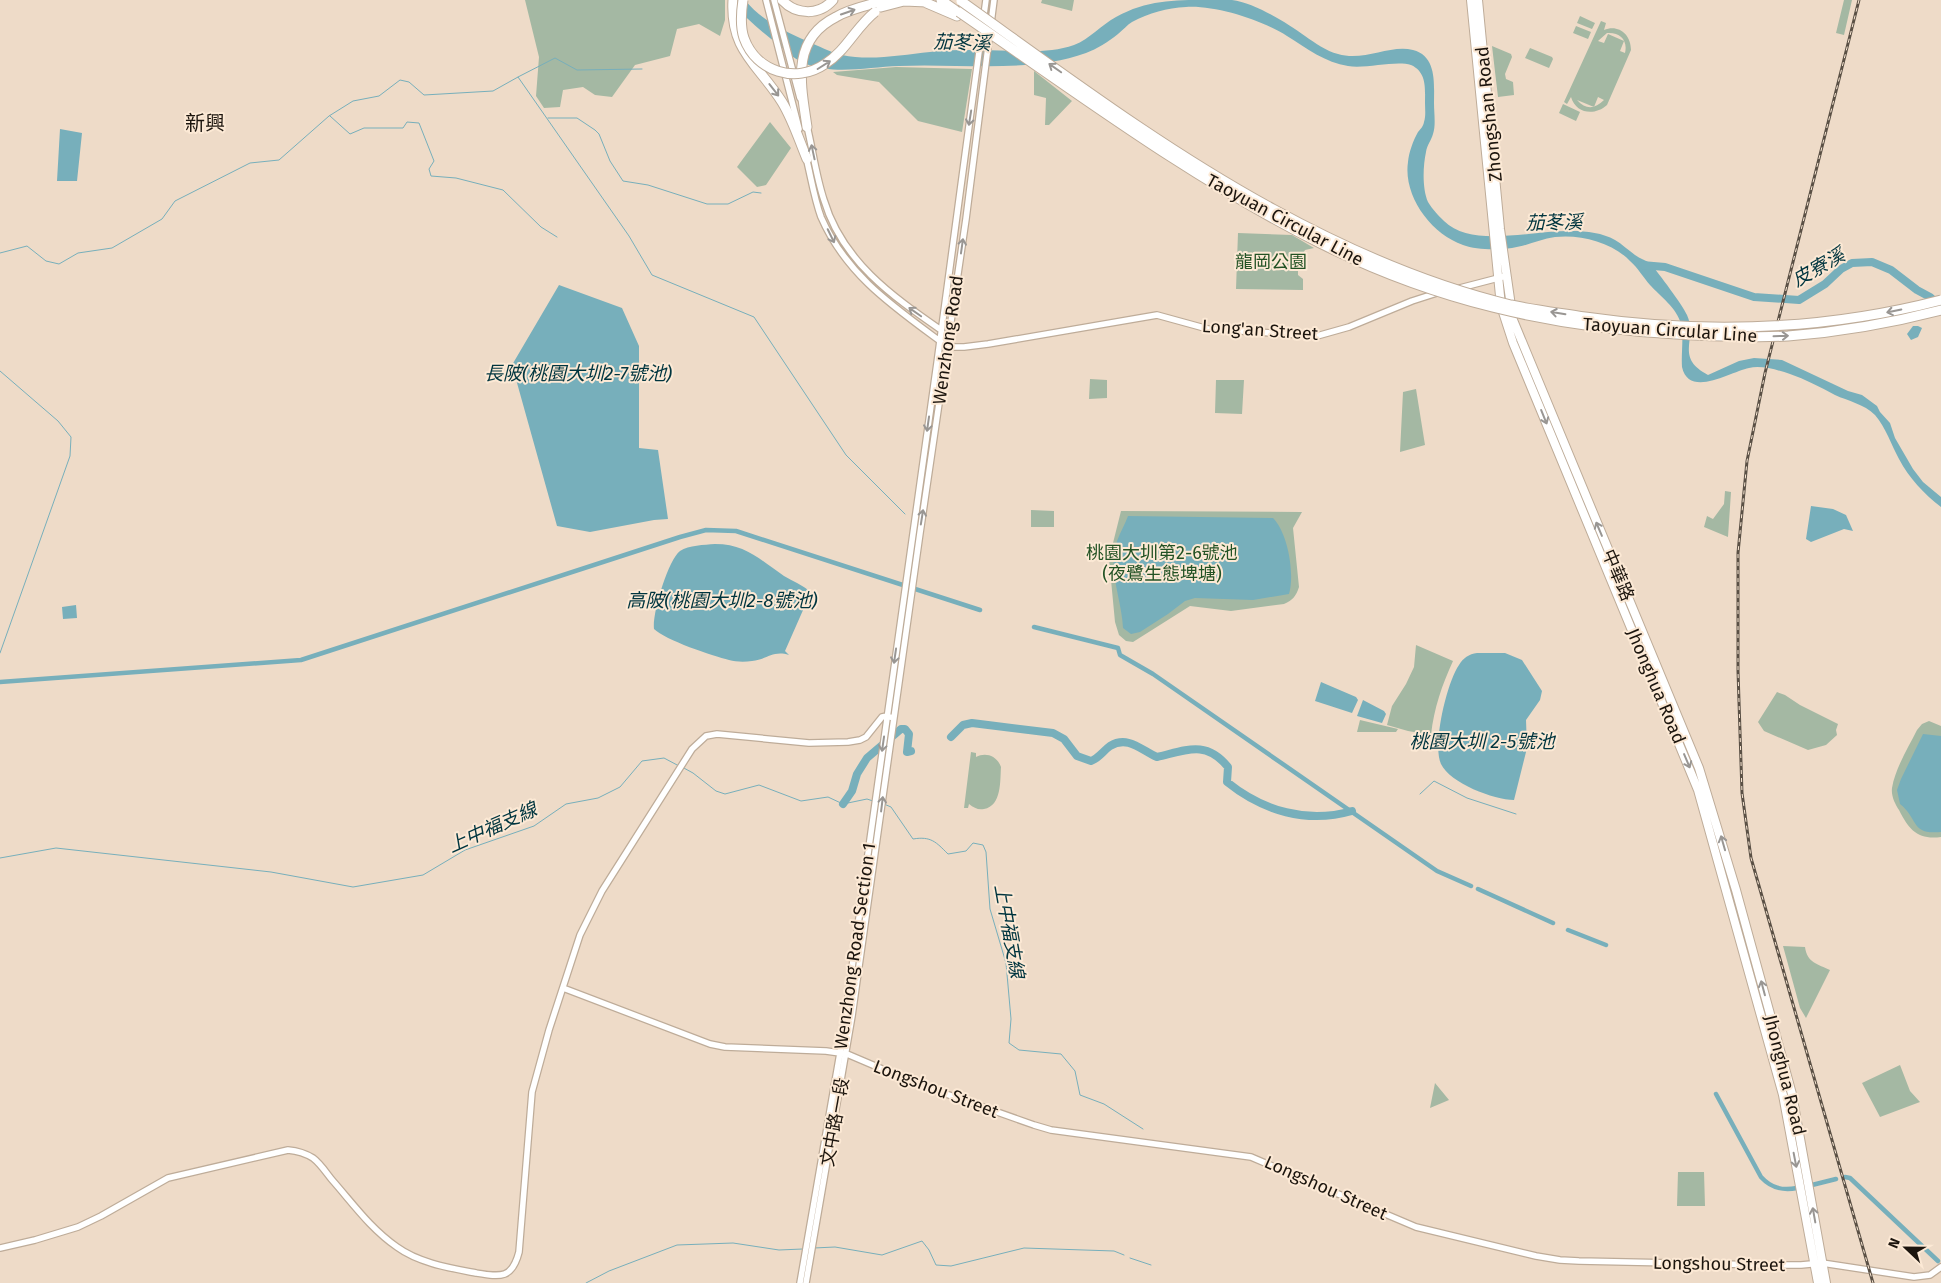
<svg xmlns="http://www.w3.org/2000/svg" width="1941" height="1283" viewBox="0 0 1941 1283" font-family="'Fira Sans','Noto Sans TC',sans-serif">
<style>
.green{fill:#a4b8a3;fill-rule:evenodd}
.water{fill:#77afbb}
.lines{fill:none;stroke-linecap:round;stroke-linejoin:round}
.stream{stroke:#77afbb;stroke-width:1}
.canal{stroke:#77afbb;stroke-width:4.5}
.river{stroke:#77afbb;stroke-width:8}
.tertiary-casing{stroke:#beac99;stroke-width:8}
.primary-casing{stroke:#beac99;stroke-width:10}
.motorway-casing{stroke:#beac99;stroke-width:11}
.tertiary{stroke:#fff;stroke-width:5.5}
.primary{stroke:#fff;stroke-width:8}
.motorway{stroke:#fff;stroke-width:9}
.rail-casing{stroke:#5a5045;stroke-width:3}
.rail{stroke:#fce9d5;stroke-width:1;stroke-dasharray:4;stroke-linecap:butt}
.motorway-bridge-casing{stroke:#beac99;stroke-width:11;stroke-linecap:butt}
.motorway-bridge{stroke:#fff;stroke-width:9}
.oneway{stroke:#999693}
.labels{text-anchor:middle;stroke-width:4;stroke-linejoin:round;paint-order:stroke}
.street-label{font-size:18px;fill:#1c150e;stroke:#fce9d5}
.park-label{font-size:18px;fill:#225224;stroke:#fce9d5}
.water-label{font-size:19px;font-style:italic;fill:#00353f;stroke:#fce9d5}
.quarter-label{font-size:20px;fill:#1c150e;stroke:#fce9d5}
</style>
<rect width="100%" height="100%" fill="#eedbc8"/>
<path class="green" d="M 525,0 L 725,0 L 725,20 L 720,36 L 699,24 L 677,29 L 670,56 L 635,65 L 612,97 L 595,95 L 583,87 L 563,90 L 560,107 L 544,108 L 536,96 L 539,57 Z
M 1042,0 L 1074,0 L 1072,11 L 1041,3 Z
M 1844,0 L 1852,0 L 1844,35 L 1836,33 Z
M 1580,16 L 1595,23 L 1592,29 L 1577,23 Z
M 1601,21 L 1606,23 L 1604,30 C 1618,24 1631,34 1631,50 L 1607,105 C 1595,116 1576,114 1571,97 L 1567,104 L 1564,102 ZM 1607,33 C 1620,32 1628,40 1625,53 L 1620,51 L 1624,41 L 1608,34 L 1604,43 L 1598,41 ZM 1598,97 L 1604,100 C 1595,109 1586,110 1577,100 L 1594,107 Z
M 1576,26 L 1591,32 L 1588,39 L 1573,33 Z
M 1492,46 L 1511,54 L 1512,57 L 1505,74 L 1506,79 L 1513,82 L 1514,95 L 1498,97 Z
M 1530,48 L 1552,57 L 1553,59 L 1549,68 L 1525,58 Z
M 896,67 L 972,69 L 962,132 L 918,121 L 879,82 L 837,75 L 833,72 Z
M 1034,71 L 1072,101 L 1049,125 L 1045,125 L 1046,98 L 1034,95 Z
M 1563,104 L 1580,112 L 1576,121 L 1559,113 Z
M 770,122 L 791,148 L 766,185 L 757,187 L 737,167 Z
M 1238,233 L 1292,235 L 1314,248 L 1305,250 L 1298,263 L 1298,275 L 1303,279 L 1303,290 L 1236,289 Z
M 1090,379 L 1107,380 L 1107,398 L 1089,399 Z
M 1216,380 L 1244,380 L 1242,414 L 1215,413 Z
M 1416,389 L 1425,445 L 1400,452 L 1403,392 Z
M 1725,491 L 1731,492 L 1728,537 L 1704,527 L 1707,516 L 1713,519 L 1724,504 Z
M 1031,510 L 1054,511 L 1054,527 L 1031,527 Z
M 1121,511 L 1302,512 L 1293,528 L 1299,587 C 1296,596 1293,600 1284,604 L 1231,611 L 1190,606 L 1133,642 L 1126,641 L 1119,635 L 1115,622 L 1109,559 Z
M 1416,645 L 1453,661 C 1442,685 1434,708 1431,735 L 1408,731 L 1387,725 L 1392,706 L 1406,684 L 1414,667 Z
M 1777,692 L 1785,695 L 1800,705 L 1838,724 L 1836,730 L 1837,735 L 1826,745 L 1808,750 L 1764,731 L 1758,722 Z
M 1360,720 L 1398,729 L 1396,732 L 1357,732 Z
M 1929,721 L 1941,726 L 1941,837 C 1918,840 1909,830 1899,810 C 1895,804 1891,796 1892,788 C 1895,769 1908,748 1917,730 L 1922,724 Z
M 971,752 L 976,753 L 976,757 C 986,752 997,756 1001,767 C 1000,780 1002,806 984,809 C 978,810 974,808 969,804 L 968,808 L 964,808 Z
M 1783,946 L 1805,947 C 1807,963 1818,964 1830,970 L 1806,1018 L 1800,1008 Z
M 1900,1065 L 1910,1091 L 1920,1102 L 1880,1117 L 1862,1083 Z
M 1435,1083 L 1449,1100 L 1430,1108 Z
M 1678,1172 L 1704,1172 L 1705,1206 L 1677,1206 Z"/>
<path class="water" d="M 730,0 L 745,0 C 761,20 784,31 807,41 C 819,46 829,52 842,55 C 870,61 901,55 930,52 C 944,50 959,50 974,50 C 1006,49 1043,56 1074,45 C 1090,39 1101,25 1116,17 C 1147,0 1173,0 1207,0 C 1215,0 1224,0 1232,0 C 1255,3 1287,23 1305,36 C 1315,43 1326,51 1338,54 C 1364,62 1390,44 1413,50 C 1437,56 1434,84 1434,103 C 1434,113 1436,125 1433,134 C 1431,141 1427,145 1426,152 C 1423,166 1422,188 1428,202 C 1432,209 1439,216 1444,221 C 1480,257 1568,214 1615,240 C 1622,244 1628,250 1635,255 C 1640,259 1646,260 1651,264 C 1659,274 1682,304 1687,315 C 1698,340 1674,357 1708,375 L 1739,361 L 1754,358 L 1782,360 L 1848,391 L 1862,395 L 1877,406 L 1880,412 L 1890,423 L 1895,438 L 1913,469 L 1923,482 L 1941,497 L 1941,507 C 1924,494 1909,478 1899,459 C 1891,444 1886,428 1875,415 C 1864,404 1848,401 1835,395 C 1820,387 1805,379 1790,374 C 1778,370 1761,365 1749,368 C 1732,371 1689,399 1682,367 C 1681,353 1684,337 1681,324 C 1677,308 1660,296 1650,285 C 1643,277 1638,268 1630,261 C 1612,242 1580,234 1555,237 C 1540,239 1527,246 1512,248 C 1498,250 1476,250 1463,245 C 1431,234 1403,196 1408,162 C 1409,152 1413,141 1418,132 C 1421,128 1423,127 1424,122 C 1426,116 1425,109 1425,103 C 1425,89 1427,72 1411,65 C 1396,60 1366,69 1348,66 C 1326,63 1306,48 1287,36 C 1262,20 1215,5 1186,7 C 1167,8 1149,13 1132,22 C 1127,25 1123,30 1118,34 C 1108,42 1097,49 1086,53 C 1027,74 960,63 899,66 C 869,67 835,75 806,64 C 796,60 788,53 780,46 C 762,32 745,18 730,0 Z
M 60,129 L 82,133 L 77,181 L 57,181 Z
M 559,285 L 622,308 L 639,346 L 639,448 L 658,450 L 668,519 L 654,520 L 590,532 L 557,526 L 512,365 Z
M 1913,326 L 1918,326 L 1922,328 L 1918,337 L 1911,340 L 1907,334 Z
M 1811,506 L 1833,509 L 1846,515 L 1853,531 L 1844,529 L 1811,542 L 1806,539 Z
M 1128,516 L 1273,518 C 1288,533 1295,574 1289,594 L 1253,600 L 1195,598 L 1185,601 L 1168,614 L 1140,632 L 1131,634 L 1123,628 C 1122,600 1107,569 1117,541 C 1120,533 1125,524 1128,516 Z
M 715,544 C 746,544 760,560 784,576 C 793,581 802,585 811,592 L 785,651 L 789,655 C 772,650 767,660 752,661 C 745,662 736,662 729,660 C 713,656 665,640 654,629 C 652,614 668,560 680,551 C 689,545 704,545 715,544 Z
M 76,605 L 77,618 L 63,619 L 62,607 Z
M 1477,653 L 1505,653 L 1522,660 L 1542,691 L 1540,700 L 1526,720 L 1527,748 L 1514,800 C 1494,800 1450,783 1441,764 C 1432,745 1447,682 1459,665 C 1463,658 1469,654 1477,653 Z
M 1321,682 L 1356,697 L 1358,700 L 1352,713 L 1315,701 Z
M 1363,700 L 1384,711 L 1386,714 L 1382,723 L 1357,716 Z
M 1923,734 L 1941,736 L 1941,832 C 1910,835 1919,819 1900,804 L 1897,790 L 1901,779 Z"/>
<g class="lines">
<path class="stream" d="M 518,77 L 555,58 L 577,70 L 642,69
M 330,116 L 350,134 L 364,128 L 403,128 L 407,122 L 419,123 L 434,161 L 429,169 L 431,176 L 456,178 L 503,190 L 541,227 L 557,237
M 548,118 L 577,118 L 595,130 L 599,134 L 610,161 L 623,181 L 648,185 L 707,204 L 728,204 L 753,192 L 761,193
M 0,253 L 27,246 L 46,261 L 59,264 L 78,253 L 112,248 L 162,219 L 175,201 L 250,163 L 279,160 L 329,116 L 353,101 L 379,96 L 400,80 L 409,82 L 424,95 L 493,91 L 518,77 L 629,236 L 652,275 L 754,317 L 846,455 L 905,514
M 0,371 L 58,421 L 71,437 L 70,456 L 0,653
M 682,767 L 693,773 L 716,791 L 725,794 L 759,785 L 801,801 L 828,797 L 843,804 L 867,799 L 873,801
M 1420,794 L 1434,781 L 1467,798 L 1516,814
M 884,804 L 891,807 L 913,839 C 931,836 936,842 948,854 L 966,851 L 973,843 L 983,845 L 986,852 L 990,909 L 1006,963 L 1011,1019 L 1009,1043 L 1019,1050 L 1061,1054 L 1075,1071 L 1080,1095 L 1104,1104 L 1143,1129
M 0,858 L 56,848 L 271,872 L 353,887 L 423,875 L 465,850 L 534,826 L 566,804 L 598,798 L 620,787 L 642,761 L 664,758 L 679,766
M 814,1248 L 835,1247 L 882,1255 L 922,1241 L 929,1250 L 936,1265 L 951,1266 L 1024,1248 L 1114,1251 L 1124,1255
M 1130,1258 L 1151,1265
M 586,1283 L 609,1271 L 677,1245 L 733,1243 L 779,1250 L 803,1249"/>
<path class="canal" d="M 1034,627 L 1118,648 L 1120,655 L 1153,674 L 1437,871 L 1471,886
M 0,682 L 301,660 L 680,537 L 706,530 L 736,531 L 980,610
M 1478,889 L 1553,923
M 1568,930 L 1606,945
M 1716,1094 L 1761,1177 C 1771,1188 1782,1191 1797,1188
M 1845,1177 L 1850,1178 L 1938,1261
M 1812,1185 L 1836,1179"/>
<path class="river" d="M 1642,265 L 1665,267 L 1754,297 L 1799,300 L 1825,284 L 1841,269 L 1852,263 L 1872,262 L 1891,270 L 1917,290 L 1930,297 L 1941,307
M 951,737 L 963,725 L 972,723 L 1053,733 L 1064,739 L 1077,756 L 1091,761 C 1099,758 1103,751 1110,746 C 1128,735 1141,750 1157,757 C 1187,750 1206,740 1228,767 L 1227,782 C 1263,811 1307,824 1352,811
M 843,804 L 852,791 L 857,774 L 867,758 L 901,729 L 905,729 L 909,734 L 907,752 L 911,751"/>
<defs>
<path id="tertiary" d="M 766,0 L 799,129
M 774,0 L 800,98
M 807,126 C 813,151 816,176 824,200 C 842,261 892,296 941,330 L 942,333
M 806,157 C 811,177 814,198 821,217 C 847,277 897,309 948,347
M 1456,289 L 1506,276
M 948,347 L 964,347 L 988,344 L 1157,315 L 1208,329 L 1317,336 L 1349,327 L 1412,301 L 1440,292
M 563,988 L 710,1044 L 725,1047 L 826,1051 L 847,1054 L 915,1083 L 1034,1125 L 1051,1130 L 1251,1157 L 1416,1227 L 1536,1256 L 1560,1260 L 1579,1261 L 1767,1265 L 1801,1265 L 1822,1263 L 1914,1277 L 1930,1275 L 1941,1267
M 0,1248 L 35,1240 L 78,1227 L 101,1216 L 168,1178 L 288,1150 C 298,1151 305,1153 313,1158 C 321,1164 327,1174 333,1181 C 354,1205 371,1229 397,1247 C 419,1263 450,1268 476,1273 C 501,1277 512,1279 519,1252 L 532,1092 L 549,1030 L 580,935 L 602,891 L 692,749 L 706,736 L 717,734 L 809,743 L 848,742 L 860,740 L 866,737 L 882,717 L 887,716 L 893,718
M 800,1283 L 840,1053 L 937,363 L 986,0
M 806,1283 L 852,1016 L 920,533 L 966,219 L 994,0"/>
<path id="primary" d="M 1471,0 L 1501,306 L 1513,343 L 1698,790 L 1783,1095 L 1818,1283
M 1478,0 L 1500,229 L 1513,320 L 1699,768 L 1736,890 L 1792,1094 L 1826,1283"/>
<path id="motorway" d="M 733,0 C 730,51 758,64 782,102 C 793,120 799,140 807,159
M 782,0 C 796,15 819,16 833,0
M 941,0 L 955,10
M 922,1 L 957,16
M 881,7 L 904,1 L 927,2
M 807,127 C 801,85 790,40 836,17 C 851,8 870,5 887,0"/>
</defs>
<use href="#tertiary" class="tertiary-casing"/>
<use href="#primary" class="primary-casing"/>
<use href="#motorway" class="motorway-casing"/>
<use href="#tertiary" class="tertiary"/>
<use href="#primary" class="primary"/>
<use href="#motorway" class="motorway"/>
<defs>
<path id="rail" d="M 1859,0 L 1765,373 L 1747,461 L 1738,553 L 1738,671 L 1742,793 L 1751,858 L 1873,1283"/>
</defs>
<use href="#rail" class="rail-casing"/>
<use href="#rail" class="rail"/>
<defs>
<path id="motorway-bridge" d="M 743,0 C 741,13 740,26 744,38 C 756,72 796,84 825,64 C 846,51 856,27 875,12
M 961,1 C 1062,73 1163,149 1273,209 C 1348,250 1428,285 1511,305 C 1535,310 1560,313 1585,317 C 1703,334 1825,330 1941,300
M 959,12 C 1077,93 1192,179 1320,243 C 1433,300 1550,327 1676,334 C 1713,336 1751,338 1788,336 C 1839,332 1891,323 1941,310"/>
</defs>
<use href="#motorway-bridge" class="motorway-bridge-casing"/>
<use href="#motorway-bridge" class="motorway-bridge"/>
</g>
<defs><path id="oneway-shaft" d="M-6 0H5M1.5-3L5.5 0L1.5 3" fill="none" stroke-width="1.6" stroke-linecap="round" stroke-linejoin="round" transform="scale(1.25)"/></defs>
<g class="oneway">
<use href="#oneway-shaft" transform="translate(848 12) rotate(-19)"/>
<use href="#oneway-shaft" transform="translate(824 65) rotate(-32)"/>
<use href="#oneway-shaft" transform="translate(1055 68) rotate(-145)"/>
<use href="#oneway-shaft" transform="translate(774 90) rotate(52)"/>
<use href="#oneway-shaft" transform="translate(970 118) rotate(99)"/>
<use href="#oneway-shaft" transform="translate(813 152) rotate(-102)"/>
<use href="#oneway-shaft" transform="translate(831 236) rotate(64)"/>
<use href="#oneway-shaft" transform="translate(962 246) rotate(-82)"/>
<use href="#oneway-shaft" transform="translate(1894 311) rotate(168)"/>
<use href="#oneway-shaft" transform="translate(915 312) rotate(-145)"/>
<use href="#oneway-shaft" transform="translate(1558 313) rotate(-171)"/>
<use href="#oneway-shaft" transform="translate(1781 336) rotate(-2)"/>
<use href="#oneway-shaft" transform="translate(1544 417) rotate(68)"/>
<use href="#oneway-shaft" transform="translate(928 424) rotate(98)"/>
<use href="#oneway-shaft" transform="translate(922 517) rotate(-81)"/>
<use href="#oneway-shaft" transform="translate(1599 529) rotate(-113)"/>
<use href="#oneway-shaft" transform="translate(895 656) rotate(98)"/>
<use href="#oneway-shaft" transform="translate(883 744) rotate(98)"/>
<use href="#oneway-shaft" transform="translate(1687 761) rotate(67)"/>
<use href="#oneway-shaft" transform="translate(882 804) rotate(-83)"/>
<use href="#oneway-shaft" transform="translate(1723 843) rotate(-106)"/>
<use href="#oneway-shaft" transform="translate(1763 988) rotate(-105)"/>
<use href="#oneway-shaft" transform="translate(1795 1160) rotate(79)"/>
<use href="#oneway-shaft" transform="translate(1814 1215) rotate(-100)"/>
</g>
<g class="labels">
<g class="street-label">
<text transform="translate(1489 114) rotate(-96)" y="6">Zhongshan Road</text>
<text transform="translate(1285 220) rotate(28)" y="6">Taoyuan Circular Line</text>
<text transform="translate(1260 330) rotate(4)" y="6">Long'an Street</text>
<text transform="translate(1670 330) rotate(4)" y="6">Taoyuan Circular Line</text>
<text transform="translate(948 340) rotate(-82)" y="6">Wenzhong Road</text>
<text transform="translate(1618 575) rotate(67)" y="6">中華路</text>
<text transform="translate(1656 686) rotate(67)" y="6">Jhonghua Road</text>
<text transform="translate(855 946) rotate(-82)" y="6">Wenzhong Road Section 1</text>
<text transform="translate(1785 1075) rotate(76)" y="6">Jhonghua Road</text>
<text transform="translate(936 1089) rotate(21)" y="6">Longshou Street</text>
<text transform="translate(835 1122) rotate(-80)" y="6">文中路一段</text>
<text transform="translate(1326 1188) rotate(24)" y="6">Longshou Street</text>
<text transform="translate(1719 1264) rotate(1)" y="6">Longshou Street</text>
</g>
<g class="park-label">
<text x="1271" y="268">龍岡公園</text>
<text x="1162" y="559">桃園大圳第2-6號池<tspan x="1162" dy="21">(夜鷺生態埤塘)</tspan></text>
</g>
<g class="water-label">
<text transform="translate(962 42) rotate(2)" y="7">茄苳溪</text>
<text transform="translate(1554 222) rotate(-1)" y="7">茄苳溪</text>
<text transform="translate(1818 267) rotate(-30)" y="7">皮寮溪</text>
<text x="578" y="380">長陂(桃園大圳2-7號池)</text>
<text x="722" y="607">高陂(桃園大圳2-8號池)</text>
<text x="1482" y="748">桃園大圳 2-5號池</text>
<text transform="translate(492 827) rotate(-24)" y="7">上中福支線</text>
<text transform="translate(1010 931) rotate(80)" y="7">上中福支線</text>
</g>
<g class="quarter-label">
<text x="205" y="130">新興</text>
</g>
</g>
<g transform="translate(1906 1248) rotate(292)" stroke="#fce9d5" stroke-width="4" paint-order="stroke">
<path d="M0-4L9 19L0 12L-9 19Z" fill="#1c150e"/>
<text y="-8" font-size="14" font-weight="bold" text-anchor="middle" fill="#1c150e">N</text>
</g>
</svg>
